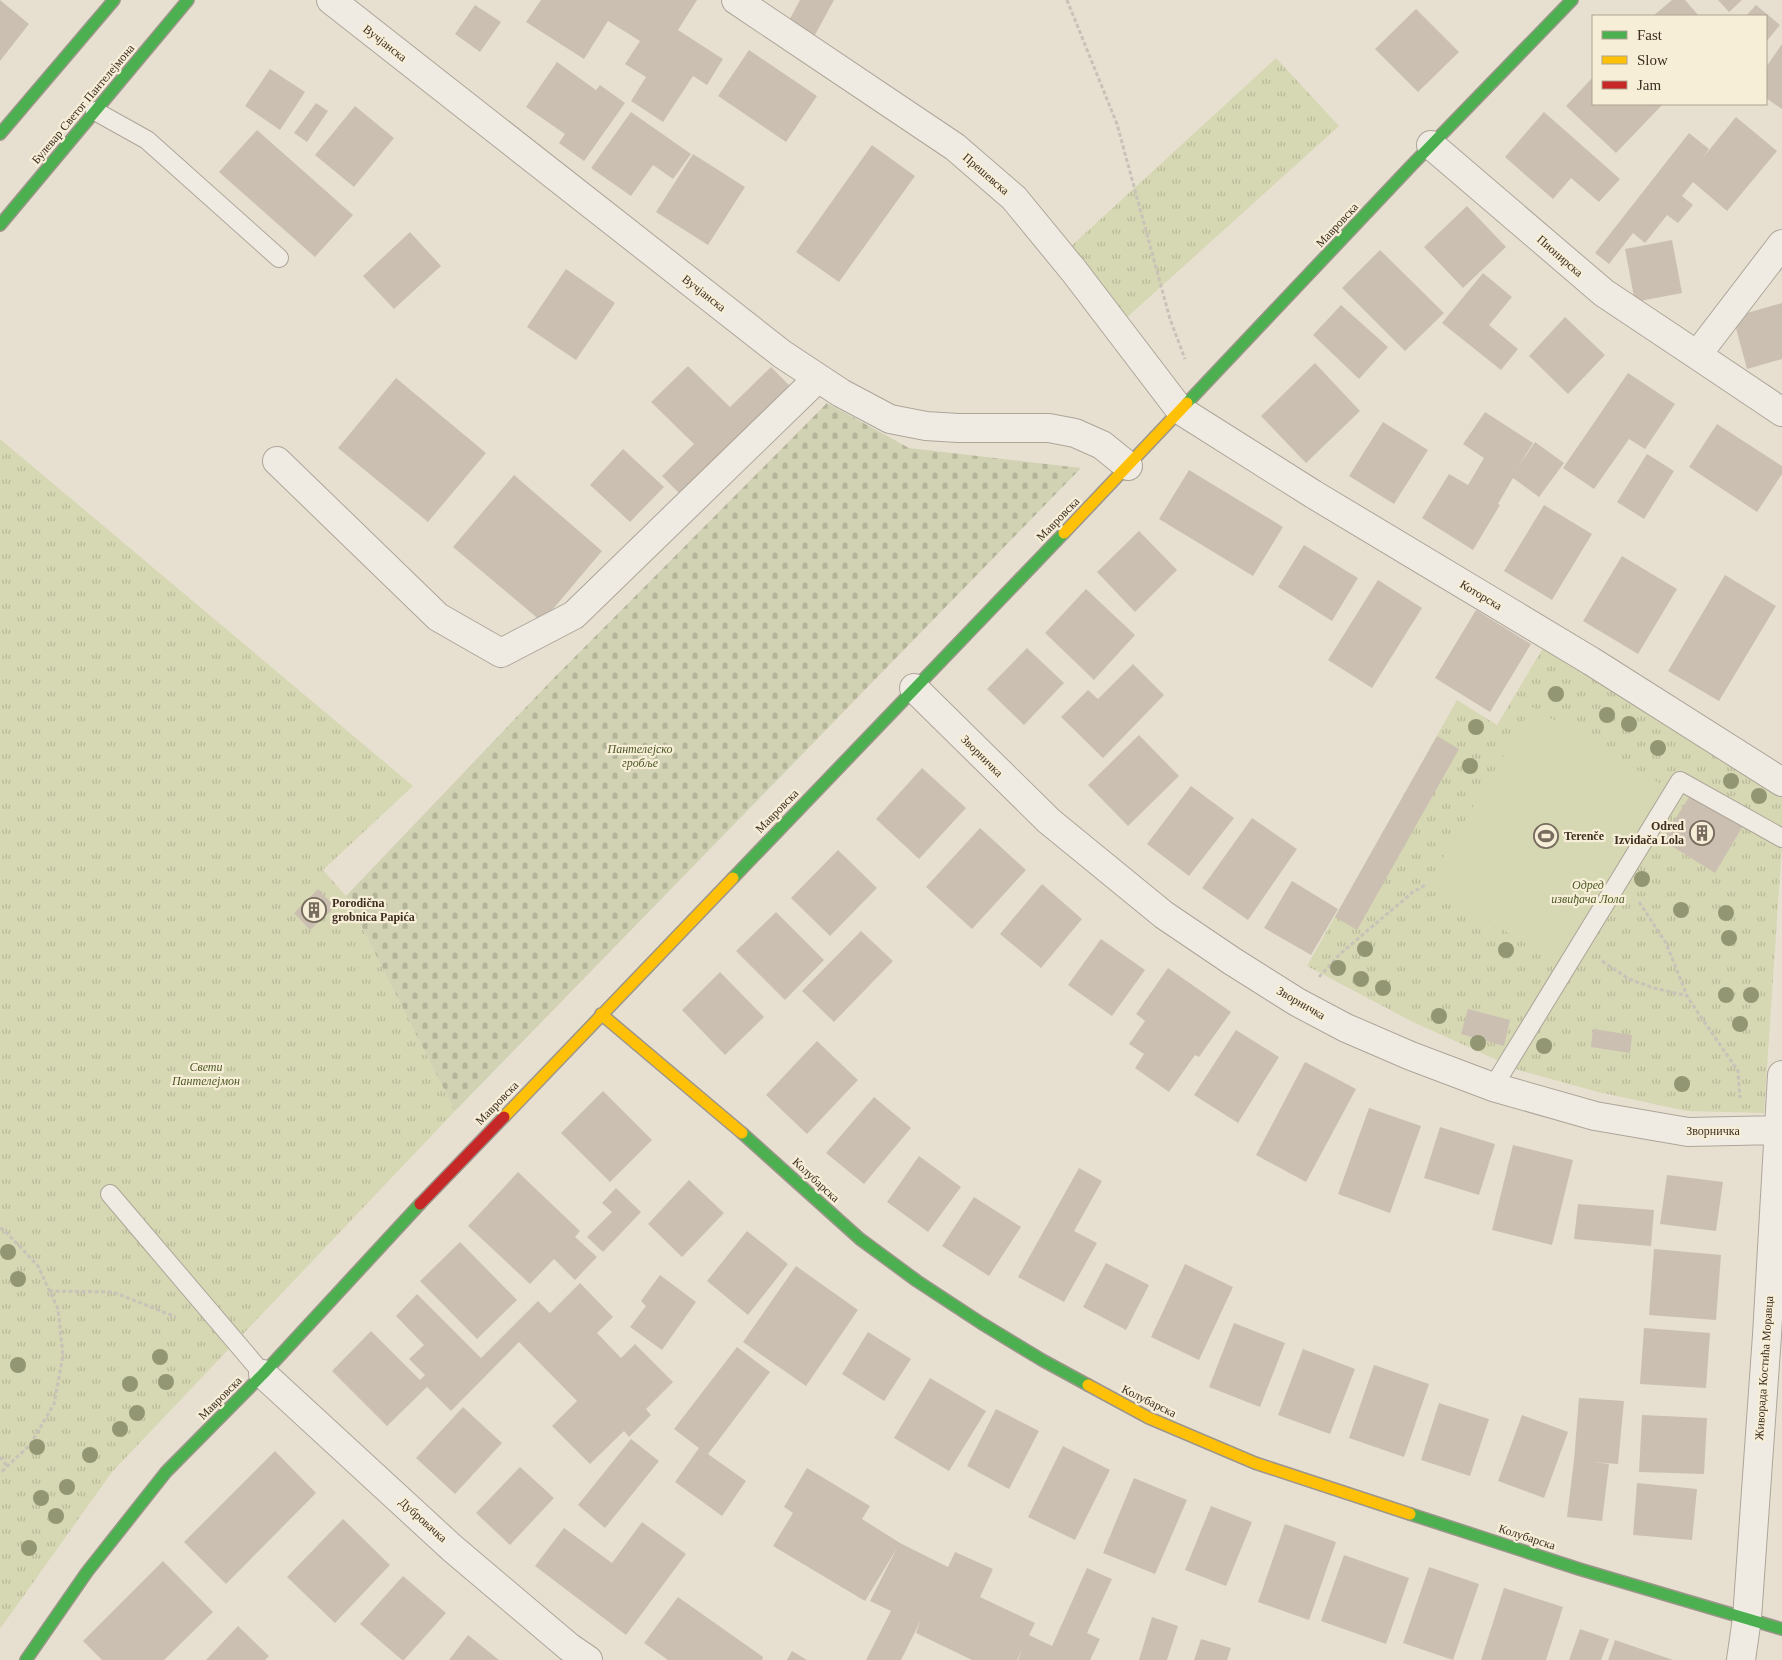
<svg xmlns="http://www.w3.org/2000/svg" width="1782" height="1660" viewBox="0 0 1782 1660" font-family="Georgia,serif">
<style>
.grass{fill:url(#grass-tufts)}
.cemetery{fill:url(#cemetery-stones)}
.pitch{fill:#d6d7b3}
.building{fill:#cbbfb2}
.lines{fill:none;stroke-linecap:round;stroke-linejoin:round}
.lane-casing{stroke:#ada599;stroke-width:20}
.street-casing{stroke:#ada599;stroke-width:30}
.fast-casing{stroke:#9c958a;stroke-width:14}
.slow-casing{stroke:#9c958a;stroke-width:14}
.jam-casing{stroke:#9c958a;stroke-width:14}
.path{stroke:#c8c2b9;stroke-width:3;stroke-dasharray:4 2.5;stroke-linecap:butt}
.lane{stroke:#efebe3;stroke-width:18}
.street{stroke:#efebe3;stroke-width:28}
.fast{stroke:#4caf50;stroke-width:11}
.slow{stroke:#ffc107;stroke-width:11}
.jam{stroke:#c62828;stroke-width:11}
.tree{fill:#929673}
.labels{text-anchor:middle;stroke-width:4.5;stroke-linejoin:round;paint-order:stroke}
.street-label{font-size:12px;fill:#3d2e20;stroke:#f7eed8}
.park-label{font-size:12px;font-style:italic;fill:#4d5a26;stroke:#f7eed8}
.poi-label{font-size:12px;font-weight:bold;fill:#3d2e20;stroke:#f7eed8;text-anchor:start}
</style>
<defs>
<pattern id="grass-tufts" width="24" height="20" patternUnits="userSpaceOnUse" patternTransform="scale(1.25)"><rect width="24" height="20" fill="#d6d7b3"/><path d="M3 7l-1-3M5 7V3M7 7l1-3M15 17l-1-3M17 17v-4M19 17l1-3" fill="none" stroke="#b9b99a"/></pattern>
<pattern id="cemetery-stones" width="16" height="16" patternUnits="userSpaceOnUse" patternTransform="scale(1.25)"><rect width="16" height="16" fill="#d1d1b3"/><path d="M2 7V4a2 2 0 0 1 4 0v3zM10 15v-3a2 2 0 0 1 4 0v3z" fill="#b4b49a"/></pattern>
</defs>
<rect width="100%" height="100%" fill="#e7e0d1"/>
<path class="grass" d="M 1276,58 L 1339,126 L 1123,321 L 1069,248 Z
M 0,439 L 413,786 L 323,870 L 346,896 L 455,1111 L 112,1472 L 0,1629 Z
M 1546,643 L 1782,782 L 1782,845 L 1764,1113 L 1687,1111 L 1598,1092 L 1519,1070 L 1413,1022 L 1307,966 L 1457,700 L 1497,725 Z"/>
<path class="cemetery" d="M 827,403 L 909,448 L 1081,468 L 455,1111 L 346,896 L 551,681 Z"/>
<path class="pitch" d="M 1532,707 L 1666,787 L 1560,964 L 1427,884 Z"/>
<path class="building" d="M 0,0 L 29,24 L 0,61 Z
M 541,0 L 697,0 L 678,30 L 723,59 L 707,85 L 693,76 L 663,122 L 631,101 L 646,77 L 625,64 L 640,41 L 608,21 L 584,59 L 526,22 Z
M 800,0 L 834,0 L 810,44 L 784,30 Z
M 1672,0 L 1685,0 L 1699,16 L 1653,16 Z
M 1718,0 L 1742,0 L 1729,12 Z
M 475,5 L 501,22 L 480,52 L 455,34 Z
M 1756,5 L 1780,25 L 1766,42 L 1766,16 L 1746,16 Z
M 1416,9 L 1459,52 L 1418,92 L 1375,49 Z
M 1782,44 L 1782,109 L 1766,98 L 1766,67 Z
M 749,50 L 817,96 L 786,142 L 718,96 Z
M 557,62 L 596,90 L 600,85 L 625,103 L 584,161 L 559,143 L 565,134 L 526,107 Z
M 270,69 L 305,92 L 280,130 L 245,106 Z
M 1593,77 L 1593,104 L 1663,104 L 1616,153 L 1566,106 Z
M 316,103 L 328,111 L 307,142 L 294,133 Z
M 355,106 L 394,138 L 354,187 L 315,155 Z
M 631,112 L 691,154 L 673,179 L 653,165 L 631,196 L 591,168 Z
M 1544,112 L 1620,179 L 1599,202 L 1571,178 L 1553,199 L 1505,157 Z
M 1736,117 L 1777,151 L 1727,211 L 1693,182 L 1682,196 L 1693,205 L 1678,223 L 1667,215 L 1645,243 L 1633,233 L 1609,264 L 1595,253 L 1689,133 L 1709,149 L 1701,160 Z
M 257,130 L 353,215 L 315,257 L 219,172 Z
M 872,145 L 915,176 L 839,282 L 796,252 Z
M 693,154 L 745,187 L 708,245 L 656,212 Z
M 1467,206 L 1506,247 L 1463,288 L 1424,247 Z
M 410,232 L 441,266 L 394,309 L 363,276 Z
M 1672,240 L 1682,293 L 1635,302 L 1625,249 Z
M 1380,250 L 1444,313 L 1405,351 L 1342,288 Z
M 566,269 L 615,303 L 576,360 L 527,327 Z
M 1483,273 L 1512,297 L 1489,325 L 1518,349 L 1501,370 L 1442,323 Z
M 1782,303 L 1782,359 L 1747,369 L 1733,317 Z
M 1341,305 L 1388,347 L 1359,379 L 1313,335 Z
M 1565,317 L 1605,355 L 1568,394 L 1529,356 Z
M 1315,363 L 1360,411 L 1306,463 L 1261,416 Z
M 688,366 L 730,407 L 771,367 L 793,389 L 684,498 L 662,476 L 694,444 L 651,402 Z
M 1628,373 L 1675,404 L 1645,449 L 1629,439 L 1594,489 L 1563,468 Z
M 396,378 L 486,453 L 428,522 L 338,448 Z
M 1485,412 L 1533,443 L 1518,467 L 1535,442 L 1564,463 L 1539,497 L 1513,478 L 1498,504 L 1500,505 L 1473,550 L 1422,518 L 1449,474 L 1468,485 L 1484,458 L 1463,444 Z
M 1383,422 L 1428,450 L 1394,504 L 1349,476 Z
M 1717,424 L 1782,466 L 1782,474 L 1757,512 L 1689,467 Z
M 623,449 L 664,487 L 630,522 L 590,485 Z
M 1647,454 L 1674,471 L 1644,519 L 1617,502 Z
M 1189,470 L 1283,527 L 1253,576 L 1159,519 Z
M 514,475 L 602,551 L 542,622 L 453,547 Z
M 1544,505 L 1592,534 L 1552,600 L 1504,571 Z
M 1139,531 L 1177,570 L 1135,612 L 1097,572 Z
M 1304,545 L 1358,578 L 1332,621 L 1278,587 Z
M 1622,556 L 1677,589 L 1638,654 L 1583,621 Z
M 1725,575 L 1776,606 L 1719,701 L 1668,671 Z
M 1378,580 L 1422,608 L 1372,688 L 1328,660 Z
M 1086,589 L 1135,635 L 1094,680 L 1045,633 Z
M 1476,610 L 1531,644 L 1490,712 L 1435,678 Z
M 1027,648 L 1064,683 L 1024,725 L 987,689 Z
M 1133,664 L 1164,695 L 1103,758 L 1061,717 L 1088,690 L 1098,699 Z
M 1139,735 L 1179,776 L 1128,826 L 1088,785 Z
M 1437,736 L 1459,749 L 1357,930 L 1335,917 Z
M 922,768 L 966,808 L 919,859 L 876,819 Z
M 1191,786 L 1234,818 L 1189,876 L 1147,844 Z
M 1691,794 L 1743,826 L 1715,873 L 1662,840 Z
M 1252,818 L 1297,849 L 1248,920 L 1202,888 Z
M 980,828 L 1026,870 L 972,929 L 926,887 Z
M 838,850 L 877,888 L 830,936 L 791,898 Z
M 1292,881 L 1338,909 L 1311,955 L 1264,928 Z
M 1042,884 L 1082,919 L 1041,968 L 1000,934 Z
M 318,889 L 335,907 L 310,930 L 294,913 Z
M 776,912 L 824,960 L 785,1000 L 736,951 Z
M 861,931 L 893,961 L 834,1022 L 802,991 Z
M 1101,939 L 1145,970 L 1112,1016 L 1068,985 Z
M 1168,968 L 1231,1012 L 1199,1057 L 1195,1055 L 1169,1092 L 1135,1068 L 1144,1054 L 1129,1044 L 1145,1021 L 1136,1014 Z
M 720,972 L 764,1017 L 725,1055 L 682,1010 Z
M 1468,1009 L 1510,1020 L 1504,1046 L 1461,1034 Z
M 1593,1029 L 1632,1035 L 1630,1053 L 1591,1047 Z
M 1236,1030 L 1279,1057 L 1238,1123 L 1194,1095 Z
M 817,1041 L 858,1080 L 807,1134 L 766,1095 Z
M 1305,1062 L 1356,1089 L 1306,1182 L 1256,1155 Z
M 603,1091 L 652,1140 L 610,1182 L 561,1133 Z
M 874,1097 L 911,1128 L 864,1184 L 826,1153 Z
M 1369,1108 L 1421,1126 L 1390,1213 L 1338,1194 Z
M 1440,1127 L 1495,1144 L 1479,1195 L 1424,1178 Z
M 1513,1145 L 1573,1160 L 1552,1245 L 1492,1230 Z
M 919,1156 L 961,1187 L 928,1232 L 887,1202 Z
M 1079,1168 L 1102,1181 L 1074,1231 L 1097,1243 L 1064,1302 L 1018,1277 Z
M 518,1172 L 580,1231 L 575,1237 L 597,1257 L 575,1280 L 554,1259 L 530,1284 L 468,1226 Z
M 1667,1175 L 1723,1182 L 1716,1231 L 1660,1224 Z
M 689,1180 L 724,1213 L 682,1257 L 648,1224 Z
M 616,1188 L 641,1212 L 603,1252 L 587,1237 L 612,1212 L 602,1203 Z
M 974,1197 L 1021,1227 L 989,1276 L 942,1246 Z
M 1578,1204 L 1654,1210 L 1651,1246 L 1574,1239 Z
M 747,1231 L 788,1264 L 748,1315 L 707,1281 Z
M 460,1242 L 517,1300 L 477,1339 L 420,1281 Z
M 1654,1249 L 1721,1255 L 1716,1320 L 1649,1315 Z
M 1106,1263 L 1149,1285 L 1126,1330 L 1083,1307 Z
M 1185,1264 L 1233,1287 L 1199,1360 L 1151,1337 Z
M 796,1266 L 858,1310 L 806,1386 L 743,1342 Z
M 660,1275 L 696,1302 L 662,1350 L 630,1327 L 646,1306 L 641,1301 Z
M 580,1283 L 613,1317 L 597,1333 L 621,1358 L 635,1344 L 673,1382 L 646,1409 L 651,1415 L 629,1437 L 624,1431 L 590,1464 L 552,1426 L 577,1401 L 519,1342 L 451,1411 L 427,1387 L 387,1426 L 332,1371 L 371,1331 L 420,1380 L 425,1375 L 409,1359 L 424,1345 L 396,1316 L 417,1294 L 481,1358 L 538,1301 L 550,1313 Z
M 1234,1323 L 1285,1343 L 1260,1407 L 1209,1387 Z
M 1644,1328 L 1710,1333 L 1706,1388 L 1640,1384 Z
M 868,1332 L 911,1359 L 884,1401 L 842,1374 Z
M 737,1347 L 770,1372 L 708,1454 L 746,1481 L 722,1516 L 675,1482 L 699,1448 L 674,1429 Z
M 1303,1349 L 1355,1369 L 1330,1434 L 1278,1415 Z
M 1374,1365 L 1429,1384 L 1404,1457 L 1349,1438 Z
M 930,1378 L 986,1411 L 949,1471 L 894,1438 Z
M 1579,1398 L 1624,1401 L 1618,1464 L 1593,1462 L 1609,1464 L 1602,1521 L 1567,1517 L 1574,1460 Z
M 1439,1403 L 1489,1419 L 1470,1476 L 1421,1460 Z
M 463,1407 L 502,1443 L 455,1494 L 416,1458 Z
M 996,1409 L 1039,1431 L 1009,1489 L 967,1466 Z
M 1522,1415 L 1568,1432 L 1544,1498 L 1498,1481 Z
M 1642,1415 L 1707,1418 L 1704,1474 L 1639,1472 Z
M 631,1439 L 659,1461 L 605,1528 L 578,1505 Z
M 1063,1446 L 1110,1470 L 1075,1540 L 1028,1517 Z
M 275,1451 L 316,1493 L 226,1584 L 184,1542 Z
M 520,1467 L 554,1498 L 510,1545 L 476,1513 Z
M 807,1468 L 870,1506 L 862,1519 L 900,1543 L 948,1567 L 955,1552 L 993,1569 L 980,1597 L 1035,1623 L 1029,1635 L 1052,1646 L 1087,1568 L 1112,1579 L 1087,1633 L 1100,1639 L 1090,1660 L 1018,1660 L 1022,1649 L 1017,1660 L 972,1660 L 916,1633 L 921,1620 L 901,1660 L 866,1660 L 891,1611 L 870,1601 L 897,1548 L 865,1601 L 773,1546 L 793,1513 L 784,1507 Z
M 1134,1478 L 1187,1500 L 1155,1574 L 1103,1553 Z
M 1637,1483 L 1697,1489 L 1692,1540 L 1633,1535 Z
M 1211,1506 L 1252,1522 L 1226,1586 L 1185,1570 Z
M 343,1519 L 390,1565 L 335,1623 L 287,1577 Z
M 642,1522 L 686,1554 L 626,1635 L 535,1566 L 564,1528 L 612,1563 Z
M 1285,1524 L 1336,1542 L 1309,1620 L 1258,1602 Z
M 1344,1555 L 1409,1578 L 1386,1644 L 1321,1621 Z
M 163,1561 L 213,1612 L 164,1660 L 102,1660 L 83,1641 Z
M 1429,1567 L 1479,1584 L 1453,1660 L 1403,1643 Z
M 403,1576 L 446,1613 L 404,1660 L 402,1660 L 360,1624 Z
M 1504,1588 L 1563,1607 L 1546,1660 L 1481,1660 Z
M 678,1597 L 763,1657 L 762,1660 L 668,1660 L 644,1643 Z
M 1152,1617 L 1178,1626 L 1167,1660 L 1139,1660 Z
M 238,1626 L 269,1656 L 265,1660 L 206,1660 Z
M 1580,1629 L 1609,1639 L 1601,1660 L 1569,1660 Z
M 468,1635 L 499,1660 L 449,1660 Z
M 1201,1639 L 1231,1648 L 1227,1660 L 1194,1660 Z
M 1615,1640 L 1673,1660 L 1608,1660 Z
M 792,1651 L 807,1660 L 787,1660 Z"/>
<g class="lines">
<defs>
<path id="lane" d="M 95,111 L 147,140 L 279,258
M 1493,1087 L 1680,781 L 1782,838
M 110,1194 L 263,1374"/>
<path id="street" d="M 331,0 L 782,354 L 841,393 L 890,419 L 926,426 L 958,428 L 1049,428 L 1075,433 L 1102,445 L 1128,466
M 736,0 L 955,147 L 1014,198 L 1074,271 L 1180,410 L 1313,494 L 1591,661 L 1782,782
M 1431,145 L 1604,293 L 1697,355 L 1782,244
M 1697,355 L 1782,412
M 277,461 L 438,617 L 501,653 L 574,615 L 818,378
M 914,688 L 1049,821 L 1164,915 L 1232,961 L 1297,1002 L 1346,1028 L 1411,1056 L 1493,1087 L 1595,1116 L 1688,1132 L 1782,1130
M 263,1374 L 452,1548 L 569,1647 L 588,1660
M 1741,1660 L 1747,1618 L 1767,1335 L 1782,1075"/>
<path id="fast" d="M 0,134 L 114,0
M 0,225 L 188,0
M 1187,403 L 1410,167 L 1572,0
M 733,878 L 1064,533
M 742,1133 L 860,1239 L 917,1281 L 981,1323 L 1042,1360 L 1088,1385
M 1410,1514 L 1579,1569 L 1782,1629
M 26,1660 L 87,1572 L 166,1472 L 263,1374 L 420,1204"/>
<path id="slow" d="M 1064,533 L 1187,403
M 601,1014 L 742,1133
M 504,1117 L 733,878
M 1088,1385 L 1149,1418 L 1255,1463 L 1410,1514"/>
<path id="jam" d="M 420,1204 L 504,1117"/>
</defs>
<use href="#lane" class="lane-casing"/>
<use href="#street" class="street-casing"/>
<use href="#fast" class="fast-casing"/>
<use href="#slow" class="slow-casing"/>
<use href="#jam" class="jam-casing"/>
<path class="path" d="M 1067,0 L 1117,124 L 1170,319 L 1185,359
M 1639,902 L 1666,943 L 1688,998 L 1738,1071 L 1740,1098
M 1602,961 L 1629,979 L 1654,988 L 1688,996
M 1319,977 L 1341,953 L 1413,892 L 1427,884
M 0,1228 L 5,1231 L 38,1266 L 58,1309 L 63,1356 L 54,1404 L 30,1445 L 0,1473
M 49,1291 L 113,1292 L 176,1317
M 0,1457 L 8,1467"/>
<use href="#lane" class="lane"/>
<use href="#street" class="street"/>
<use href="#fast" class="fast"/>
<use href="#slow" class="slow"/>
<use href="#jam" class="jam"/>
</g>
<g class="tree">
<circle cx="1556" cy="694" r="8"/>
<circle cx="1607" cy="715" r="8"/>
<circle cx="1629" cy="724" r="8"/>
<circle cx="1476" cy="727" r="8"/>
<circle cx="1658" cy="748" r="8"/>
<circle cx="1470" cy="766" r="8"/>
<circle cx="1731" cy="781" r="8"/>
<circle cx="1759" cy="796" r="8"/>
<circle cx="1642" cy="879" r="8"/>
<circle cx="1681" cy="910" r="8"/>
<circle cx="1726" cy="913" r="8"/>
<circle cx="1729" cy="938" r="8"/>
<circle cx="1365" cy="949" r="8"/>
<circle cx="1506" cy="950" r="8"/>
<circle cx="1338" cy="968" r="8"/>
<circle cx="1361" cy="979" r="8"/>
<circle cx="1383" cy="988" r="8"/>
<circle cx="1726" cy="995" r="8"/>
<circle cx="1751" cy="995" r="8"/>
<circle cx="1439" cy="1016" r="8"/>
<circle cx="1740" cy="1024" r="8"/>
<circle cx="1478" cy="1043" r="8"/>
<circle cx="1544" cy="1046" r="8"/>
<circle cx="1682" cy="1084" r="8"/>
<circle cx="8" cy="1252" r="8"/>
<circle cx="18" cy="1279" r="8"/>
<circle cx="160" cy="1357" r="8"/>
<circle cx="18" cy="1365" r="8"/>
<circle cx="166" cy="1382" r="8"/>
<circle cx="130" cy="1384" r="8"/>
<circle cx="137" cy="1413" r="8"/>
<circle cx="120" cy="1429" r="8"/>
<circle cx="37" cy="1447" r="8"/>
<circle cx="90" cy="1455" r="8"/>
<circle cx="67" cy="1487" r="8"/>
<circle cx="41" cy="1498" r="8"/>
<circle cx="56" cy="1516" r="8"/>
<circle cx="29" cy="1548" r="8"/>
</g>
<defs>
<symbol id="building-ring" viewBox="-11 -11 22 22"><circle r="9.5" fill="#f7eed8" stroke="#786c5e" stroke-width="1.5"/><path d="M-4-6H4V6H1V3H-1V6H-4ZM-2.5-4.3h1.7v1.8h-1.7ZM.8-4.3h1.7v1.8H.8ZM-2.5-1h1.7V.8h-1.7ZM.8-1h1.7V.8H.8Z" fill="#786c5e"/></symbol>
<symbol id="stadium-ring" viewBox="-11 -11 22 22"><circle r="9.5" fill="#f7eed8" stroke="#786c5e" stroke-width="1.5"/><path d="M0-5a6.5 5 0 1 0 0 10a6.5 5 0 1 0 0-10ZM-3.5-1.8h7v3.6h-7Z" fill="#786c5e"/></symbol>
</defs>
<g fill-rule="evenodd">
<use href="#building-ring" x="1688" y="819" width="28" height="28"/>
<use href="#stadium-ring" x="1532" y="822" width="28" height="28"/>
<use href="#building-ring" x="300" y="896" width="28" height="28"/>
</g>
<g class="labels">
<g class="street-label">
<text transform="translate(385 43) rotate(38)" y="4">Вучјанска</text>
<text transform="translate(83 104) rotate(-50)" y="4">Булевар Светог Пантелејмона</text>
<text transform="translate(986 174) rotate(41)" y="4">Прешевска</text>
<text transform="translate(1337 225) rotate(-47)" y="4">Мавровска</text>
<text transform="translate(1560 256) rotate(41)" y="4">Пионирска</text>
<text transform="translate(704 293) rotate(38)" y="4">Вучјанска</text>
<text transform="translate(1058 519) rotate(-46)" y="4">Мавровска</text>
<text transform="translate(1481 595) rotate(31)" y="4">Которска</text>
<text transform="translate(982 756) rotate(45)" y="4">Зворничка</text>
<text transform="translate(777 811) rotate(-46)" y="4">Мавровска</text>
<text transform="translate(1301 1003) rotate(30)" y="4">Зворничка</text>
<text transform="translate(497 1103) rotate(-46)" y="4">Мавровска</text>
<text x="1713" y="1135">Зворничка</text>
<text transform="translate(816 1180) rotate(43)" y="4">Колубарска</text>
<text transform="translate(1764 1368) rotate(-86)" y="4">Живорада Костића Моравца</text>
<text transform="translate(220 1398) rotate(-45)" y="4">Мавровска</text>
<text transform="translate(1149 1401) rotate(26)" y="4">Колубарска</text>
<text transform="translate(423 1520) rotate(42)" y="4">Дубровачка</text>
<text transform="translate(1527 1537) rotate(18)" y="4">Колубарска</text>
</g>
<g class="park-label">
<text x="640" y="753">Пантелејско<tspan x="640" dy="14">гробље</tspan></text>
<text x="1588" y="889">Одред<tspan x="1588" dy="14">извиђача Лола</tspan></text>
<text x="206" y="1071">Свети<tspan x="206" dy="14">Пантелејмон</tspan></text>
</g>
<g class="poi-label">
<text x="1684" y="830" text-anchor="end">Odred<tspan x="1684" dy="14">Izviđača Lola</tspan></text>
<text x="1564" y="840">Terenče</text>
<text x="332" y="907">Porodična<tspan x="332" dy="14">grobnica Papića</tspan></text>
</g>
</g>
<rect x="1592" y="15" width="175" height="90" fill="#f7eed8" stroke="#ada18e"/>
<rect x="1602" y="31" width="25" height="8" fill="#4caf50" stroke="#ada18e"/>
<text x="1637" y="40" font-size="15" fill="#3d2e20">Fast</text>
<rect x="1602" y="56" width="25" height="8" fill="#ffc107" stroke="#ada18e"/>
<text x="1637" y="65" font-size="15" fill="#3d2e20">Slow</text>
<rect x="1602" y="81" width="25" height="8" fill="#c62828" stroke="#ada18e"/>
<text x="1637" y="90" font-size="15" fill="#3d2e20">Jam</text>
</svg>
